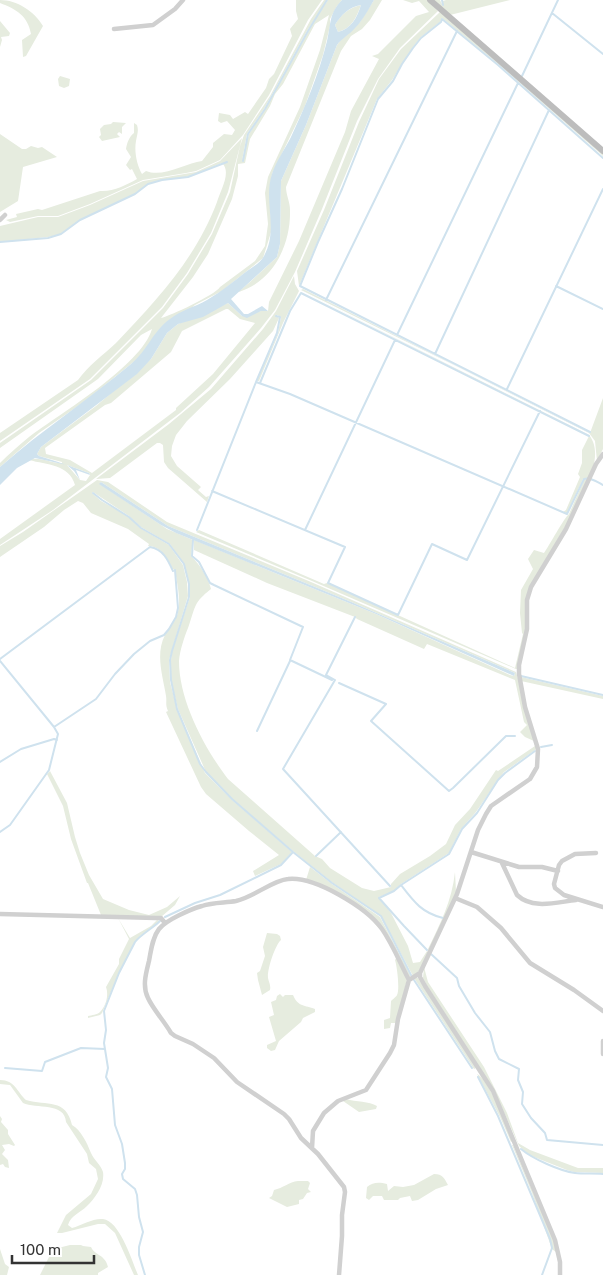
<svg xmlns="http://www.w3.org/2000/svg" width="603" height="1275" viewBox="0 0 603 1275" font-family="'Public Sans',sans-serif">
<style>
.green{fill:#e6ecdf;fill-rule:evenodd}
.water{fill:#cfe2ee;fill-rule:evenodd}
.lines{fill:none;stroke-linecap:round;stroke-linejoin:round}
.stream{stroke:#cfe2ee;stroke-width:2}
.street{stroke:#d0d0d0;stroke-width:4.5}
.secondary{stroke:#bdbdbd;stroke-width:6}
</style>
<rect width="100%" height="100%" fill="#fff"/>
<path class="green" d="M 0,0 C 17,0 34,11 43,26 L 26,56 L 23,57 L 22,40 L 31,34 C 28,16 16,9 0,3 Z
M 296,0 L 322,0 L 308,20 L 269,95 L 243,135 L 220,160 L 196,171 L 186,173 L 143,180 L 90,204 L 58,216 L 38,216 L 10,222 L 6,220 L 17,217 L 16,214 L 38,209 L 42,210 L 100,191 C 113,192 126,185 137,179 L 132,169 L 130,170 L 126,165 L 131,157 L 126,149 C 127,143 129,137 134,133 L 134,123 L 137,125 C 139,131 137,135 136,141 C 134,152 137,165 142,174 L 146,171 C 163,178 186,163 202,161 L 213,147 L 213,143 L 224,134 L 232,135 L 235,130 L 227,121 L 221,123 L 218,121 L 219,113 L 230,115 L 233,119 L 245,112 L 248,114 L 266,88 L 269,79 L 274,74 L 292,36 L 290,29 L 298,19 L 296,11 Z
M 324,0 L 327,0 L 307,31 L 264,109 L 247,134 L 242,161 L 249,134 L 265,109 L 316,18 L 328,0 L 342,0 L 337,6 L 330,19 L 330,26 L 323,55 L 305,106 L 272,174 L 270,207 L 272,229 L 263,258 L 222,291 L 195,305 L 146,348 L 140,357 L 131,364 L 84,402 L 39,433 L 0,467 L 0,463 C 9,454 19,445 29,437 C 61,413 141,366 152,329 L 141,335 L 98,379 L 0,448 L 0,443 L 91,380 L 163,308 L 188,274 L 212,234 L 230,192 L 240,146 L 244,135 L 270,96 L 311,19 ZM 329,15 L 320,50 L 300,107 L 268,177 L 265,193 L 268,224 L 265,246 L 255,261 L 220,287 C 215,295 170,316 161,318 L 193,277 L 208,254 L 232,199 L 238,176 L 238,164 L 245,163 L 250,139 L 270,106 L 275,94 L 283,84 L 315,24 Z
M 374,0 L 382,0 L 370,20 L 362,29 L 351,36 L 341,51 L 286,187 C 286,195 290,202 290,210 C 291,245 273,282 238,292 L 250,282 L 277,257 L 280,244 L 281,181 L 306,125 L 337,45 L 343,37 L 360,22 Z
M 403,0 L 427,0 L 438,11 L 400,48 L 378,79 L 357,121 L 322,209 L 295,272 L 275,310 L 261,328 L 209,387 L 180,413 L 53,510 L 0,545 L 0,539 L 75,485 C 69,464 47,465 29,460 C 40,456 51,464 62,463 L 62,462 L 39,456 L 37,454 L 41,447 L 96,406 L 151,359 L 167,333 L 178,324 L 228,303 L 242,316 L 261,311 L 268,311 L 269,302 L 299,241 L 345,132 L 351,111 L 379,59 L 372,56 L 378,54 L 416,16 L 429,12 L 419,1 L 412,3 ZM 226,309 L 228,309 L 240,319 L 255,323 L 213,374 L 176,408 L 176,410 L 92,473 L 70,460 L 46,454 L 45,448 L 105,405 L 111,403 L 171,352 L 182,331 ZM 67,465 L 89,473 L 90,475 L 86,481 L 80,480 Z
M 432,0 L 440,0 L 443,6 L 443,1 L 446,0 L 510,0 L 450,15 Z
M 361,5 C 356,18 352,28 338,32 L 335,25 C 341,14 349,8 361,5 Z
M 440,12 L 603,154 L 603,156 L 498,64 L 442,18 L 440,22 L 421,37 L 413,47 L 392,80 L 377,99 L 299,286 L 297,271 L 324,210 L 359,122 L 379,79 L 401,49 Z
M 0,21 L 10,33 L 9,36 L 1,37 L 2,40 L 0,47 Z
M 60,76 L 70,79 L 69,86 L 64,88 L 59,86 L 58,79 Z
M 113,122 L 126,123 L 122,127 L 122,134 L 119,132 L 117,134 L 120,137 L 102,141 L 99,137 L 101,135 L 100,129 L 104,125 L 111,124 Z
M 0,134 L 22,149 L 26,149 L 31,146 L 38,148 L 42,147 L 57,157 L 23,167 L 18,201 L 0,212 Z
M 242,138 L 228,192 L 211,233 L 187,273 L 162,307 L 90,379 L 0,441 L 0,433 L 78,380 C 88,366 103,355 116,343 C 157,300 196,258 217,202 C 220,191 232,172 222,163 L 188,177 L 162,180 L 148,184 L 135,194 L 80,220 L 61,234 L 48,237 L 0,242 L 0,226 L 38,217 L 58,217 L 90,205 L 143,181 L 196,172 L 220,161 Z
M 294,276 L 295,284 L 299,291 L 283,323 L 259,381 L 257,381 L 278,333 L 281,317 L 277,315 L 277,316 L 279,318 L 273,331 L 230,379 L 187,421 L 176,435 L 172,446 L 171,456 L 177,466 L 201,487 L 198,490 L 206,497 L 209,496 L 207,502 L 168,468 L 164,462 L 163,445 L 160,443 L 157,443 L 110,478 L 96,479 L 169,424 L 211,389 L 263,329 L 276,311 Z
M 303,289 L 590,433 L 603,398 L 603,449 L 597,461 L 595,441 L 589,433 L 458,367 L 301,290 Z
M 301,291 L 589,435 C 599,447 595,466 589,478 L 583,479 L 567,513 L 563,512 L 566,510 L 580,477 L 578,474 L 582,463 L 582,450 L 589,436 Z
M 587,479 L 575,510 L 529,588 L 526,629 L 517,669 L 516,669 L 312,581 L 196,532 L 199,530 L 324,584 L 327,583 L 515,668 L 523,634 L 522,633 L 520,613 L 521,590 L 533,569 L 528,559 L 534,550 L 544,553 C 549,546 564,518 569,514 L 584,480 Z
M 97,480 L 108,482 L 167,522 L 311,582 L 516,672 L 538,748 L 504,772 L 498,780 L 476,812 L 461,829 L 449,853 L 401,884 L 394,891 L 379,897 L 391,913 L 408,946 L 413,963 L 420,962 L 427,951 L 428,952 L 419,971 L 413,976 L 381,916 L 333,883 L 293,851 L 232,799 L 206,772 L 178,709 L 171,680 L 171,660 L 172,651 L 190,597 L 189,584 L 184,564 L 170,544 L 141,527 L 129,516 L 93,492 L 92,493 L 101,501 L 128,516 L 140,528 L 169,545 L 183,565 L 187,582 L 188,596 L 169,660 L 170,682 L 177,709 L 205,773 L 232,800 L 292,852 L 281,864 L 255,876 L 253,871 L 279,855 L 249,831 L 206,794 L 201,787 L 166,712 L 168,711 C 165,704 167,702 166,696 C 163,677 155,654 165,635 C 169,627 176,622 178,612 C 181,599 177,583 175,570 L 173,569 C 168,559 161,546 148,546 L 149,544 L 128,529 L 91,513 L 83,503 L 78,501 L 64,510 L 44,527 L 0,557 L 0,546 L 23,532 ZM 101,482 L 168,526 L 349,601 L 515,673 L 514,676 L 510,675 L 376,614 L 194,540 L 194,550 L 267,583 L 355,617 L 357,619 L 424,649 L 427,644 L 515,680 L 524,722 L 527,725 L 520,732 L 525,737 L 534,741 L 535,746 L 498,771 L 496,770 L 470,809 L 455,825 L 446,844 L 430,856 L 400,874 L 391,884 L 391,887 L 374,891 L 362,888 L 330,868 L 322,859 L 315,856 L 228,779 C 205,749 179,701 179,661 C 180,650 184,638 188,628 C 191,620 193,610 197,603 C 200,598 206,593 211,589 C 208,577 200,565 191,556 L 193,540 L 167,529 L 100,484 Z
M 521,677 L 603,696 L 603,699 L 521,681 Z
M 50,771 L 67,803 L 75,837 L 80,853 L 89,875 L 103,899 L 129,910 L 149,915 L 167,907 L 180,896 L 175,905 L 161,917 L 101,915 L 88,883 L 87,883 L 71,839 L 63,806 L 47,774 Z
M 310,867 L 332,884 L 380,917 L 411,976 L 409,976 L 393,944 L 359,906 L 306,880 Z
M 455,872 L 456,892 L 429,951 L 428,949 C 440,924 452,901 455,872 Z
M 118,918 L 130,938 L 151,926 L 157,920 L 160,921 C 152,928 140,934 135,942 L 119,973 L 102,1013 L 100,1015 L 88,1018 L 88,1016 C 92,1015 97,1015 100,1012 C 106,1006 109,995 106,987 L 119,964 L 119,959 L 129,939 Z
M 267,933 L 277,934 L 280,936 L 281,940 C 275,945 267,970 268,978 C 269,983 271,985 270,990 L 262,995 L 258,980 L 257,973 L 260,971 L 265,956 L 263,947 Z
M 397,957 L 407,980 L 396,1023 L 391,1023 L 390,1028 L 384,1029 L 384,1020 L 390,1018 L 391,1001 C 392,1000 397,996 397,995 C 400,990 397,966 395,960 Z
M 424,967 L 428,982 L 484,1067 L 507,1113 L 518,1143 L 530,1150 L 578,1168 L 603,1168 L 603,1173 L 574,1172 L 567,1170 L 529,1155 L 519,1146 L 494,1090 L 426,984 L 423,978 Z
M 414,978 L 418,978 L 476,1068 L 474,1069 Z
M 280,994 L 283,997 L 285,995 L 293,995 C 298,1007 305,1005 315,1009 L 315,1012 L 303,1018 L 301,1022 L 279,1041 L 275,1050 L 271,1051 L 267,1048 L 267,1045 L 276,1041 L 269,1017 L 274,1015 L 271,1002 L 276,1000 L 277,996 Z
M 477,1074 C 489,1079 507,1128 513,1141 L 511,1142 L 500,1117 Z
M 0,1080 C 15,1080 17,1092 26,1100 C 47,1106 66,1098 72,1125 C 81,1130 87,1143 91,1153 C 94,1160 101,1165 103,1172 C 105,1185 95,1198 87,1206 C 80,1213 71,1215 68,1225 L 72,1228 C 82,1225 93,1218 103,1219 C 120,1221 132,1261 138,1275 L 134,1275 L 115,1233 L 105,1224 L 98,1224 L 62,1233 L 57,1233 L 66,1215 L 91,1194 L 98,1179 L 96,1169 L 89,1163 L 87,1154 L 66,1122 C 65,1102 36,1109 23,1103 L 10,1085 L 0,1084 Z
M 346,1099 C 356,1102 369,1101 377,1106 L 376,1109 L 359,1112 L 343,1101 Z
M 0,1116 L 2,1119 L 1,1122 L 8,1130 L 8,1134 L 15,1145 L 14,1146 L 9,1144 L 2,1145 L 5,1150 L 2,1154 L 8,1160 L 9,1168 L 5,1167 L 3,1164 L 0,1165 Z
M 512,1145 L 513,1145 L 554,1241 L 557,1253 L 552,1249 L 532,1193 Z
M 434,1174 C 443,1174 444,1178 448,1185 L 436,1189 L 418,1200 L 412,1201 L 410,1196 L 400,1198 L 398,1200 L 384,1200 L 382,1196 L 373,1196 L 369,1200 L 366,1198 L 367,1187 C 373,1182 379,1182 387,1184 L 388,1191 L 394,1186 L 403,1187 L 414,1185 Z
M 298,1181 L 308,1181 L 310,1183 L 308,1189 L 311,1192 L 307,1193 L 303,1199 L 299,1200 L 299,1204 L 287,1207 L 269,1198 L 272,1196 L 274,1190 C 283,1188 289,1182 298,1181 Z
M 70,1245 L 81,1245 L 83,1246 L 91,1247 C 95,1256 105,1254 108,1267 L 98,1273 L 98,1275 L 40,1275 L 51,1253 L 58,1248 Z
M 0,1249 L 5,1264 L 9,1267 L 7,1275 L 0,1275 Z"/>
<path class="water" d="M 342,0 L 374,0 C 368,10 363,20 355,28 C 349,35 342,38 337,45 L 306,125 L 281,181 L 280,244 L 277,257 L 231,299 L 244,314 L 248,314 L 262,306 L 268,311 L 261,311 L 247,318 L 242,316 L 228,303 L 203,317 L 178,324 L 167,333 L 151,359 L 137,374 L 41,447 L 37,454 L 39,456 C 57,461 72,467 89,473 L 90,475 L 76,470 L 80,480 L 74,471 L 67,465 L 35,458 L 17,468 L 0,485 L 0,467 C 42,430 88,400 131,364 C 147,351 153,331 170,319 C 181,310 195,307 207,300 C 221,292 234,281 247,271 C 253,267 261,262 264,256 C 279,229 263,201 272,174 C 276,161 285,149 291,137 C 305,107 319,74 327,41 C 331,24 329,13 342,0 ZM 361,5 C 357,18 351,29 338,32 L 335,25 C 341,15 349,7 361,5 Z
M 101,482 L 168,526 L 349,601 L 515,673 L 514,676 L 376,614 L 176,533 L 161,525 L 99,484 Z"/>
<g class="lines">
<path class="stream" d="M 442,0 L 443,5
M 552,13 L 603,54
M 522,76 L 558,0
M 243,161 L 248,134 L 265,109 L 308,31 L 327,0
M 0,242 L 48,238 L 61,234 L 80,220 L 135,194 L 148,184 L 162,180 L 188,177 L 227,162
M 556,286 L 603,309
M 326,300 L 457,31
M 397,335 L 518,83
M 435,354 L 549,110
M 256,382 L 290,394 L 567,514 L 584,479 C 591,477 597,482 603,485
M 260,383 L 290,311 L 301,293 L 589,436
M 507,389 L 603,189
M 590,432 L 300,286 L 318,242 L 342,189 L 378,99 L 393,81 L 402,64 L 413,48 L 421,38 L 441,22 L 442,19 L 498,65 L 603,158
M 212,491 L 345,547 L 328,583 L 398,615 L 432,544 L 467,560 L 540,411
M 93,493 L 102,500 L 129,517 L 141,528 L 169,544 L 184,564 L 189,584 L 189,597 L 172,651 L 170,660 L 171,680 L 177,709 L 200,764 L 206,772 L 232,799 L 293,852 L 332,883 L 381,916 L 411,975
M 197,530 L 256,382 L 277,333 L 280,317 L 276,316
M 305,530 L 395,340
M 193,540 L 192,556 L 199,562 L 210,583 L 214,585 L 303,627 L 290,660 L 332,680
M 355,617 L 326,675 L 335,680 L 283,769 L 390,886
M 0,659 L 150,547 C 163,549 168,560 173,571
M 0,661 L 54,727 L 96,699 L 115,674 L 134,654 L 150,641 L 164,635 L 169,629 L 176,617 L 178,608 L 175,570
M 521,676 L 603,695
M 339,683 L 386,704 L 371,721 L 449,791 L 453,788 L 506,736 L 515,736
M 257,731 L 290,661
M 541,747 L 552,745
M 0,762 L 21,749 L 54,739 L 57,740
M 0,832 L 10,825 L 49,770 L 58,734 L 54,727
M 316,856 L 341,832
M 401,885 C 414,902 422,913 443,918
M 165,917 L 195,903 L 220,895 L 281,865 L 293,852
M 427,950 L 404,926 L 379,898 L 394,891 L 401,885 L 449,854 L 462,829 L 477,813 L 498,780 L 505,773 L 535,751
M 431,954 L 457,978 L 459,986 L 475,1013 L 490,1032 L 495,1051 L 499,1059 L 519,1069 L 518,1080 L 523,1092 L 522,1104 L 531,1118 L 545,1133 L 547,1140 L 603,1145
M 414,980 L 472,1068
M 5,1068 L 42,1071 L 45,1062 L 81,1048 L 105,1049
M 478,1077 L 498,1116 L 550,1239 L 552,1248 L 542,1275
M 521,1149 C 533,1159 560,1171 575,1173 C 584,1174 594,1173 603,1174
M 145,1275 L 139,1255 L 139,1247 L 143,1232 L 139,1217 L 137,1195 L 135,1189 L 123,1179 L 122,1174 L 125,1169 L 125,1163 L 122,1144 L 115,1125 L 112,1089 L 106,1077 L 108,1068 L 104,1043 L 106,1030 L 104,1011 L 119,973 L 135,942 C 140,935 153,928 160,921"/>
<path class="street" d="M 114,29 L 153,25 L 175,9 L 183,0
M 0,220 L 5,215
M 471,852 L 519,867 L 542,867 L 558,871
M 596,853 L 575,854 L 562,861 L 559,865 L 554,884 L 555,888 L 564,895 L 603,907
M 502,863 L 517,895 C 533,910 557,902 576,900
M 455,898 L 477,907 L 501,928 L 530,963 L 574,990 L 603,1011
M 0,914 L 156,918 L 161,918 L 165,923
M 603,1041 L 603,1054
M 312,1148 L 313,1131 L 324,1113 L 338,1101 L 366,1090 L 390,1053 L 394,1045 L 398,1019 L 409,980 L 420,973
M 339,1275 L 342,1236 L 342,1215 L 345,1192 L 344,1187 L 318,1154 L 301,1138 L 289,1119 L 284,1114 L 237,1082 L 214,1058 L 193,1044 L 175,1036 L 171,1033 C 164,1021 153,1009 148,998 C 142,986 146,973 149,961 C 151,951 152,938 159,929 C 166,920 191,909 202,906 C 213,902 225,903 236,901 C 254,897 273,880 288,879 C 315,876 367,908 382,929 C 393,945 400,963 409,980
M 560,1275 L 560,1262 L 555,1240 L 493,1091 L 425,986 L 420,977 L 420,973 L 457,894 L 478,830 L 486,814 L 491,806 L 530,779 L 537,767 L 538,749 L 525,707 L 519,674 L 519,665 L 527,629 L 527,600 L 531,587 L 566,529 L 596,464 L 603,454"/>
<path class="secondary" d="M 430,0 L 603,151"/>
</g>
<path d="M12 1255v8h82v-8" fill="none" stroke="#333333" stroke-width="2.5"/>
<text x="20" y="1255" font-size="15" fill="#333333" stroke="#ffffff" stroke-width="4" paint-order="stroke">100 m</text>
</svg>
